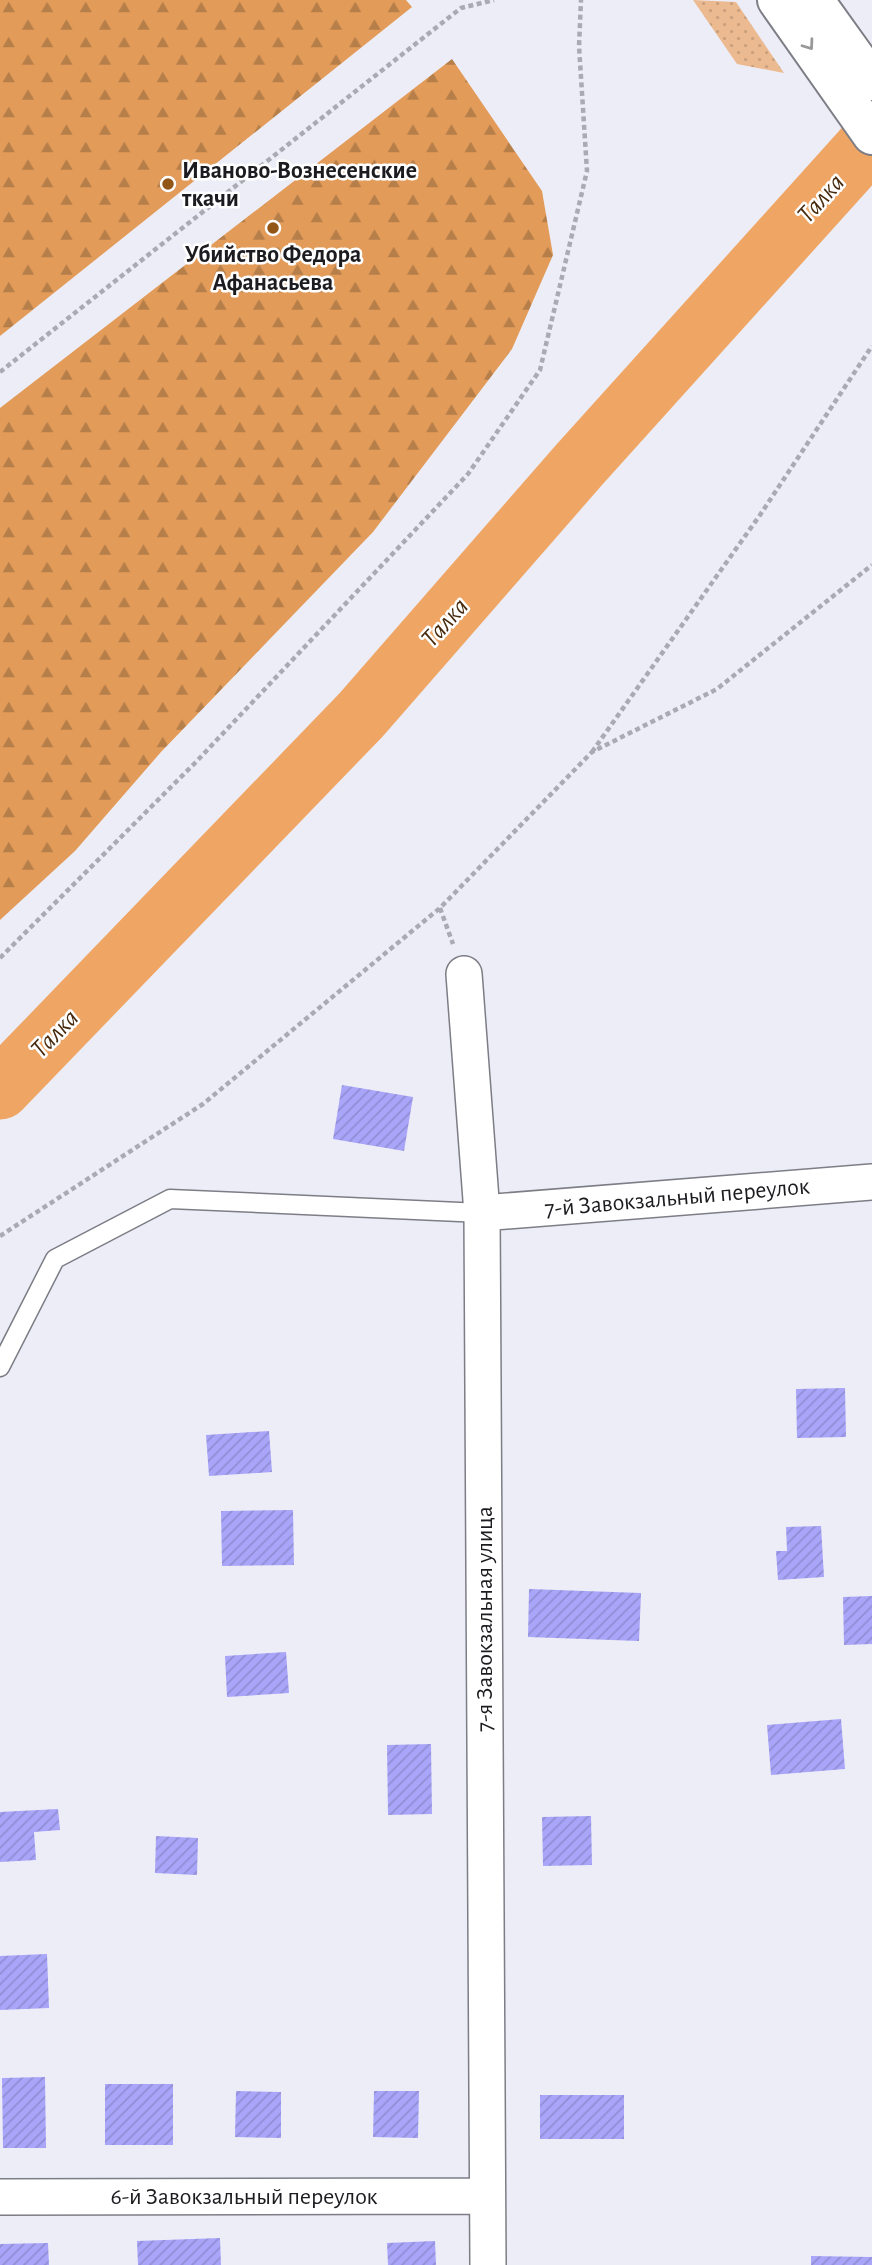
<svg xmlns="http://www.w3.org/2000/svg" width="872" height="2265" viewBox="0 0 872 2265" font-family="'Alegreya Sans',sans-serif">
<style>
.grass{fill:url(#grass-dots)}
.forest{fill:url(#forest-firs)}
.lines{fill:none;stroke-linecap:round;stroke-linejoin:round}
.river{stroke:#efa665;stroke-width:61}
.building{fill:url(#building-hatch)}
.lane-casing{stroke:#7d7d86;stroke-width:21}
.street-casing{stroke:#7d7d86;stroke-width:38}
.secondary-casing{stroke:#7d7d86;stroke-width:42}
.path{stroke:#aaaab3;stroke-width:4.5;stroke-dasharray:5 3.5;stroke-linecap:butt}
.lane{stroke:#fff;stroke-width:18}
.street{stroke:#fff;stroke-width:35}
.secondary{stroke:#fff;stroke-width:38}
.oneway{stroke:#99999b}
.poi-dot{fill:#925616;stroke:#fff;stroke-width:2.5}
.labels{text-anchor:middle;stroke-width:5;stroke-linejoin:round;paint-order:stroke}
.poi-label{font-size:24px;font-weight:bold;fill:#1c1c20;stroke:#fff;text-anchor:start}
.street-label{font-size:24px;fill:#1c1c20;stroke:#fff}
.water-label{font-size:26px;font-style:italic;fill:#472a0d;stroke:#fff}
</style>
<defs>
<pattern id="grass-dots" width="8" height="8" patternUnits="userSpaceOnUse" patternTransform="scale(1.75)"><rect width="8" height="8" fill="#ebba90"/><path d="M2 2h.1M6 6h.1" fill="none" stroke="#c99f7c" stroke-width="1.8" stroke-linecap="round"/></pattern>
<pattern id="forest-firs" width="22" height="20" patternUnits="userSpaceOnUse" patternTransform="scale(1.75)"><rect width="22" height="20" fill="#e29b59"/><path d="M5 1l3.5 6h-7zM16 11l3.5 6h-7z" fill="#b67e49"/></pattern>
<pattern id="building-hatch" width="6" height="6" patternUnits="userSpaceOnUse" patternTransform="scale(1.75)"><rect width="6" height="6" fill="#a9a5f9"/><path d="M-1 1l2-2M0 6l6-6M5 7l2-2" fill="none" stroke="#918dd5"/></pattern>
</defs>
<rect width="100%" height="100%" fill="#ededf8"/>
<path class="grass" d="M 693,0 L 736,2 L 784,73 L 737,64 Z"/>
<path class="forest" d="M 0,0 L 406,0 L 412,7 L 0,336 Z
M 452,59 L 542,191 L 553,255 L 512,349 L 373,532 L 161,752 L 75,851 L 0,920 L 0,408 Z"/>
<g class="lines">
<path class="river" d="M 0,1089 L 361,715 L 579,465 L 872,140"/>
</g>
<path class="building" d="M 342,1085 L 413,1097 L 404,1151 L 333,1139 Z
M 845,1388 L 846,1437 L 797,1438 L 796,1389 Z
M 269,1431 L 272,1472 L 209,1476 L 206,1435 Z
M 293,1510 L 294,1565 L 222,1566 L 221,1511 Z
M 821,1526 L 824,1577 L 778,1580 L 776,1551 L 787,1551 L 786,1527 Z
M 529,1589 L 641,1593 L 639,1641 L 528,1637 Z
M 872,1596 L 872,1644 L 844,1645 L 843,1597 Z
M 286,1652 L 289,1693 L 227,1697 L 225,1656 Z
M 841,1719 L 845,1769 L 771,1775 L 767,1725 Z
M 431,1744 L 432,1814 L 388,1815 L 387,1745 Z
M 58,1809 L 60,1830 L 34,1832 L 36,1860 L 0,1862 L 0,1812 Z
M 591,1816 L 592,1865 L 543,1866 L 542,1817 Z
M 156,1836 L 198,1838 L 197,1875 L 155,1873 Z
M 47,1954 L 49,2008 L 0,2010 L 0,1956 Z
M 45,2077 L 46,2148 L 3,2148 L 2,2078 Z
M 105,2084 L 173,2084 L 173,2145 L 105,2145 Z
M 236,2091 L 281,2092 L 281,2138 L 235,2137 Z
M 374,2091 L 419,2091 L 418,2138 L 373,2137 Z
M 540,2095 L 624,2095 L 624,2139 L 540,2139 Z
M 220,2238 L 221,2265 L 138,2265 L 137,2241 Z
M 435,2241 L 436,2265 L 388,2265 L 387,2243 Z
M 48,2243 L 49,2265 L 0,2265 L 0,2244 Z
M 811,2256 L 872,2257 L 872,2265 L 811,2265 Z"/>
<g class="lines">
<defs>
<path id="lane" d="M 0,1367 L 55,1259 L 170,1199 L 482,1213"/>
<path id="street" d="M 464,974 L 482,1213 L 488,2265
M 482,1213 L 872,1182
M 0,2197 L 487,2196"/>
<path id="secondary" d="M 777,0 L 872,135
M 814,0 L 872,81"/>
</defs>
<use href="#lane" class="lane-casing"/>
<use href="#street" class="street-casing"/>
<use href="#secondary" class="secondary-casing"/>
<path class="path" d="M 0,372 L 461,8 L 494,0
M 592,752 L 760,515 L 872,346
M 440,908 L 453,944
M 0,958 L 195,763 L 468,474 L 540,370 L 587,171 L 579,46 L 581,0
M 0,1236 L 203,1104 L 440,908 L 592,752 L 717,689 L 872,565"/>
<use href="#lane" class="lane"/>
<use href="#street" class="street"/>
<use href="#secondary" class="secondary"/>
</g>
<defs><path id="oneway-chevron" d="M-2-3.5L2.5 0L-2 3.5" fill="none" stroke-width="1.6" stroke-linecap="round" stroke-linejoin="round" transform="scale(1.75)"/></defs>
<use class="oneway" href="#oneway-chevron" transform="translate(809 45) rotate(54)"/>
<g class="poi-dot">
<circle cx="168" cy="184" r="7"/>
<circle cx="273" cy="228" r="7"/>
</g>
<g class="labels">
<g class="poi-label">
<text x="182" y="178">Иваново-Вознесенские<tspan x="182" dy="28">ткачи</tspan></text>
<text x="273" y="262" text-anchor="middle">Убийство Федора<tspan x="273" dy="28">Афанасьева</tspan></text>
</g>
<g class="street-label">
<text transform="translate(677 1197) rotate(-5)" y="8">7-й Завокзальный переулок</text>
<text transform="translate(484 1619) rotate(-90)" y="8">7-я Завокзальная улица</text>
<text x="244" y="2204">6-й Завокзальный переулок</text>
</g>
<g class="water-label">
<text transform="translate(820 198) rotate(-48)" y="9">Талка</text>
<text transform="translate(444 622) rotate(-48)" y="9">Талка</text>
<text transform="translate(54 1033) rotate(-46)" y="9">Талка</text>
</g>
</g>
</svg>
